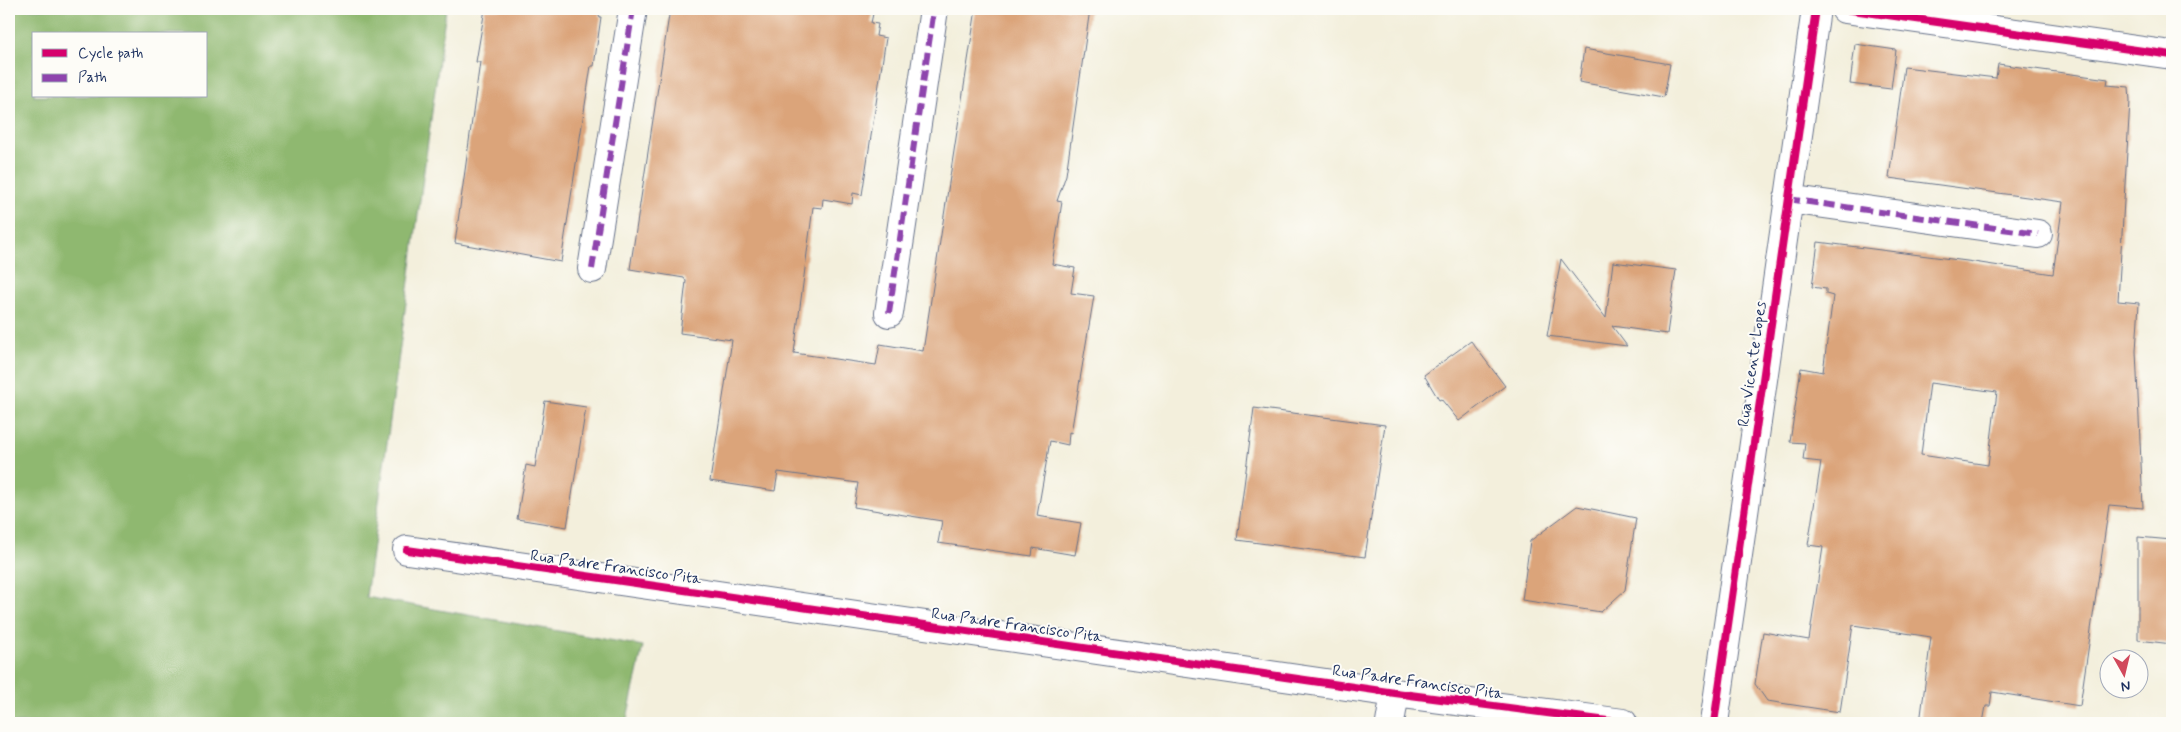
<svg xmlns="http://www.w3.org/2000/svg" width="2181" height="732" viewBox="0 0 2181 732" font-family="Mynerve,sans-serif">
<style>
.forest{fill:#8fb86f;stroke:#557466;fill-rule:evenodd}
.building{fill:#dba47a;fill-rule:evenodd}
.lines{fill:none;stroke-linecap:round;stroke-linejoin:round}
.minor-casing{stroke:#67728a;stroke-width:30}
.minor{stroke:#fff;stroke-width:28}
.quiet{stroke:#8e44ad;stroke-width:6;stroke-dasharray:12 6;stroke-linecap:butt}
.cycleway-casing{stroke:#fdfcf7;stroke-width:11}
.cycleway{stroke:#d6006c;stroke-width:8}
.labels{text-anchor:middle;stroke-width:4;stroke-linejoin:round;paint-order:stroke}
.street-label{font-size:16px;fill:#1b2f5e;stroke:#fdfcf7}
</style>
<rect width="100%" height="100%" fill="#fdfcf7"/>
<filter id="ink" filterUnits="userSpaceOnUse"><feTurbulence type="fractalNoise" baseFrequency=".02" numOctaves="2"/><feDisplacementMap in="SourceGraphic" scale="10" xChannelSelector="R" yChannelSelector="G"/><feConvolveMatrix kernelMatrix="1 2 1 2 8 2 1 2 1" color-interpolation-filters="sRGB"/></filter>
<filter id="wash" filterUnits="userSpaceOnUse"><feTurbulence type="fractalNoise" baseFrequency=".0096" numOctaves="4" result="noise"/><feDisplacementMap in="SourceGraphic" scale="20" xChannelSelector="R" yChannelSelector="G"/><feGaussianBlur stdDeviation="1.12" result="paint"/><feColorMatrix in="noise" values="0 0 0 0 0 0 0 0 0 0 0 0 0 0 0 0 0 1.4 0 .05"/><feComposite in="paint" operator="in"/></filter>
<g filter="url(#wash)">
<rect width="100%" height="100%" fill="#f3efdc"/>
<path class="forest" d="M 9,9 L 446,9 L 366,597 L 643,646 L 626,723 L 9,723 ZM 34,34 L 206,34 L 206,96 L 34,96 Z"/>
<g id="blocks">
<path class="building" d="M 485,9 L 600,9 L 599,17 L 601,17 L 594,66 L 591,66 L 561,262 L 455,243 L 480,62 L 476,62 Z
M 670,9 L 874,9 L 871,23 L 878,24 L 876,36 L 886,38 L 862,195 L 853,193 L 852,204 L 823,199 L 822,208 L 813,207 L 794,353 L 876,365 L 880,344 L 923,351 L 976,9 L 1090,9 L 1066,175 L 1057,201 L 1062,202 L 1052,264 L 1075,268 L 1071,293 L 1094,296 L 1071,433 L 1069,432 L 1068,445 L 1050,441 L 1037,516 L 1081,523 L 1075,555 L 1033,548 L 1032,556 L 938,543 L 942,521 L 854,507 L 858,483 L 778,472 L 775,491 L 710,481 L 732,340 L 680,333 L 686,281 L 684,278 L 630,269 Z
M 1855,44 L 1896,50 L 1891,89 L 1850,84 Z
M 1584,49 L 1670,64 L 1664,97 L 1579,82 Z
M 1998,64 L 2108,79 L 2107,85 L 2129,87 L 2130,101 L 2118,301 L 2139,303 L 2136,351 L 2143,508 L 2109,505 L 2080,706 L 1992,692 L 1990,706 L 1986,706 L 1983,723 L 1920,723 L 1931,637 L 1853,625 L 1840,712 L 1767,701 L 1755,684 L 1763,632 L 1809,640 L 1823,547 L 1808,545 L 1821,462 L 1803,460 L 1805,443 L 1790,442 L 1801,368 L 1823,372 L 1833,296 L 1826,294 L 1826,289 L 1812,287 L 1818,242 L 1967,261 L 2053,274 L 2063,202 L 1889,178 L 1904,67 L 1996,78 ZM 1930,383 L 1997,392 L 1988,465 L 1921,455 Z
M 1561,259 L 1606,318 L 1613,262 L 1676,270 L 1667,334 L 1612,326 L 1627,346 L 1547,336 Z
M 1471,341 L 1505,386 L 1459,421 L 1441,399 L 1439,400 L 1424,375 Z
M 545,401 L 586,407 L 567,527 L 517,519 L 526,465 L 535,467 Z
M 1254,408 L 1385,425 L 1365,557 L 1237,540 Z
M 1577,506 L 1636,518 L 1625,590 L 1601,612 L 1522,600 L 1530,541 Z
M 2138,537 L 2172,540 L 2172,644 L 2138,640 Z"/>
</g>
</g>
<g filter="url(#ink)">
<use href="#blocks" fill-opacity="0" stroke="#67728a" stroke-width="1"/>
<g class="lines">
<defs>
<path id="minor" d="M 1845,9 L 2172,55
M 1788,199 L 2038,234
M 592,269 L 633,9
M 889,313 L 934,9
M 407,550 L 1395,693 L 1623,723
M 1390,723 L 1395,693
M 1714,723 L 1816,9"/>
</defs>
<use href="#minor" class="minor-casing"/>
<use href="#minor" class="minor"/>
<path class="quiet" d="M 1788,199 L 2038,234
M 592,269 L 633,9
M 889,313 L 934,9"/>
<defs>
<path id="cycleway" d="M 1845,9 L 2172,55
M 407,550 L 1395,693 L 1623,723
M 1714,723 L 1816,9"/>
</defs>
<use href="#cycleway" class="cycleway-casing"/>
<use href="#cycleway" class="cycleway"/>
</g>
</g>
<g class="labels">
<g class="street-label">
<text transform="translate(1751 364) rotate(-82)" y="6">Rua Vicente Lopes</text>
<text transform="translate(616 566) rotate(8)" y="6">Rua Padre Francisco Pita</text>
<text transform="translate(1017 624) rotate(8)" y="6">Rua Padre Francisco Pita</text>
<text transform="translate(1418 681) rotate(8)" y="6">Rua Padre Francisco Pita</text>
</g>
</g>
<rect width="2181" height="732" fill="none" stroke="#fdfcf7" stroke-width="30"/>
<rect x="32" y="32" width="175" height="65" fill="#fdfcf7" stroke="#a3aaba"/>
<rect x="42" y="49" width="25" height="8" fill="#d6006c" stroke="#a3aaba"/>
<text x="78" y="58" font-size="15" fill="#1b2f5e">Cycle path</text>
<rect x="42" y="74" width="25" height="8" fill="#8e44ad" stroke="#a3aaba"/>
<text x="78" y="82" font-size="15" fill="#1b2f5e">Path</text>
<g transform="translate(2124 674) rotate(172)"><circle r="24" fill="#fdfcf7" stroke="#a3aaba"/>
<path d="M0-4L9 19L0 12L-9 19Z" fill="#d1495b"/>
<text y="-8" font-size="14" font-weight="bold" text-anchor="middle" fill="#1b2f5e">N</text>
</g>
</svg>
